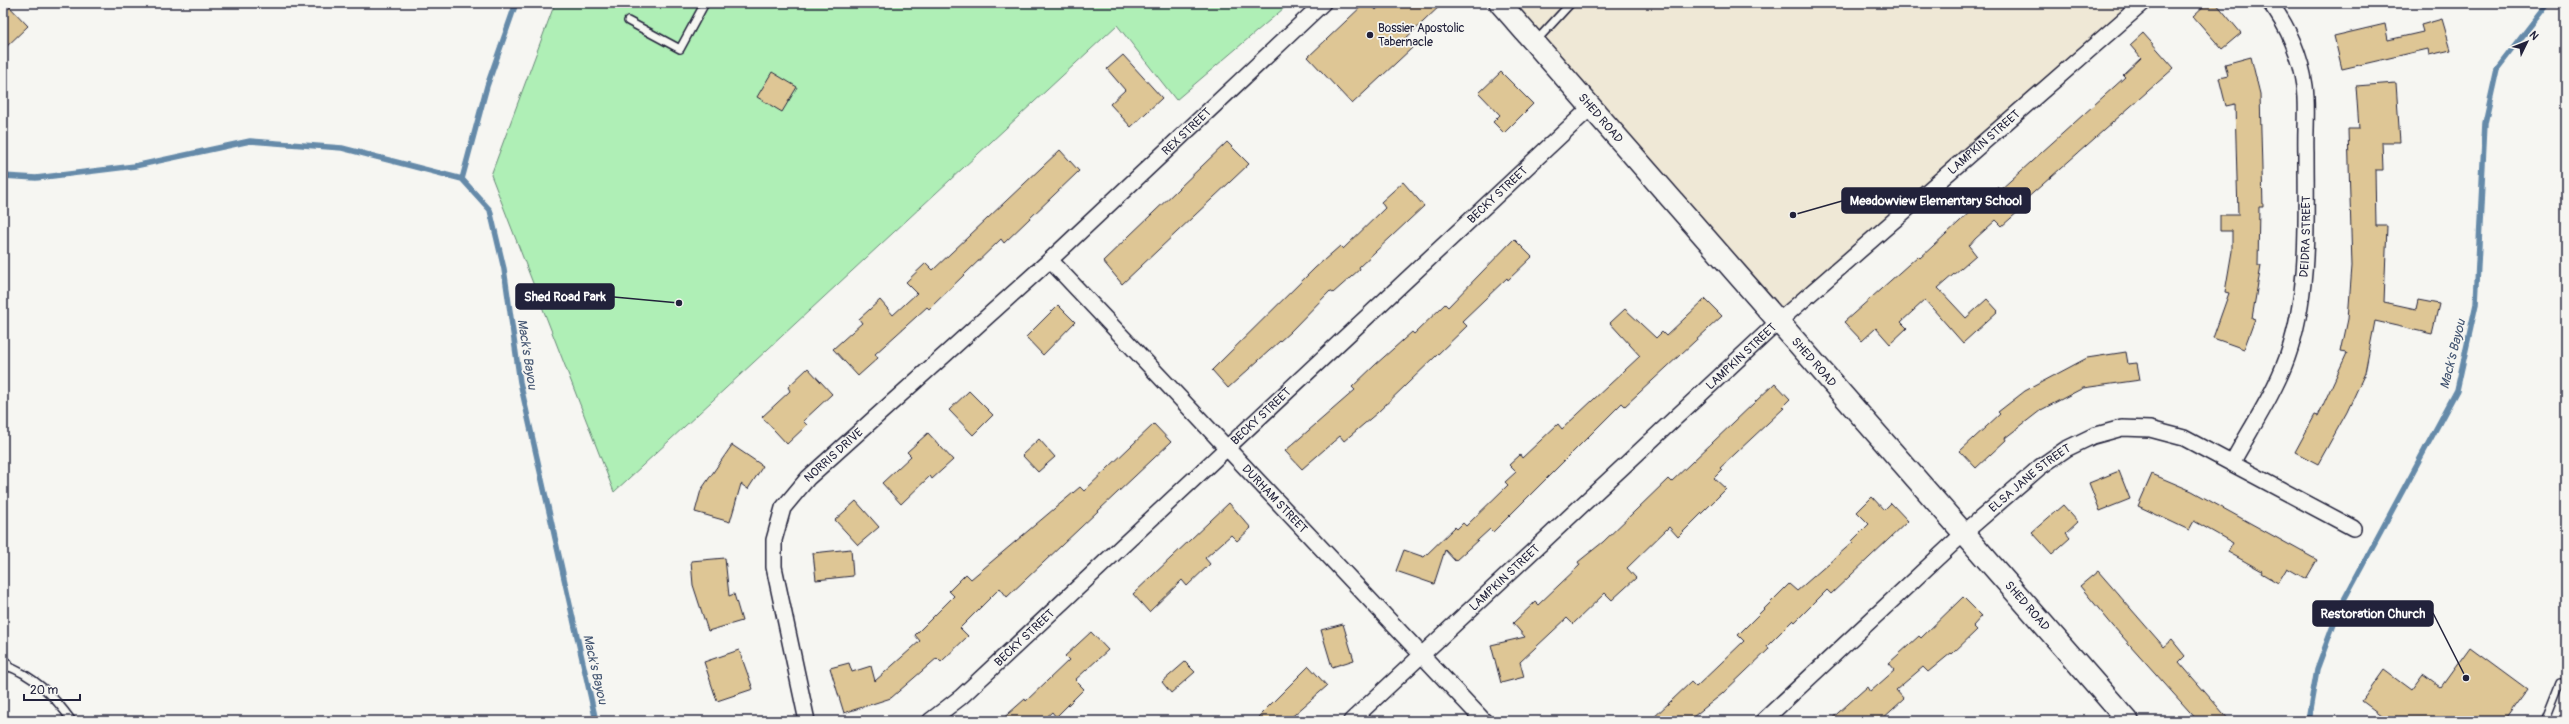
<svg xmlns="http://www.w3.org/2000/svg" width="2569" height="724" viewBox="0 0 2569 724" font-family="Pangolin,sans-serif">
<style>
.built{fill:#efe8d6}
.green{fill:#afefb6;stroke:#688878}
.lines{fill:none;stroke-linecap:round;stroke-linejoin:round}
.stream{stroke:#658aa9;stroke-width:5.5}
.building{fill:#dec695;stroke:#22223b}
.lane-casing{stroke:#22223b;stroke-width:10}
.street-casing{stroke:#22223b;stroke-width:18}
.secondary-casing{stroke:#22223b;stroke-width:24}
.lane{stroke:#f6f6f2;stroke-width:7}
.street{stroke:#f6f6f2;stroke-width:15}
.secondary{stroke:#f6f6f2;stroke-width:21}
.poi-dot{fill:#22223b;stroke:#f6f6f2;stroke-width:1.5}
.labels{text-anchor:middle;stroke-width:3.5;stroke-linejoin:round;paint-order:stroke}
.poi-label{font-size:12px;fill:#22223b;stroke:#f6f6f2;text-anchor:start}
.street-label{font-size:12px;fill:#22223b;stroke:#f6f6f2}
.water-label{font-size:13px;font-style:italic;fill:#445672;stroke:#f6f6f2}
.leader{fill:none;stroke:#22223b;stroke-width:1.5}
.callout-dot{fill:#22223b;stroke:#f6f6f2;stroke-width:1.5}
.callout{fill:#22223b;stroke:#22223b;stroke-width:1.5}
.callout-label{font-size:13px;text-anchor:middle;font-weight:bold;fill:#fff}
</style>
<rect width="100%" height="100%" fill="#f6f6f2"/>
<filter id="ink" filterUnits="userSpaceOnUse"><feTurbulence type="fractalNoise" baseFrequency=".025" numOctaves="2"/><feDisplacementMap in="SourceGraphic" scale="8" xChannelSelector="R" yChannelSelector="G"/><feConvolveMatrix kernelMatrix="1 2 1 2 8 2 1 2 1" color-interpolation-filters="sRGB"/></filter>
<g filter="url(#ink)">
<path class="built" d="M 1500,3 L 2143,3 L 1779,321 Z"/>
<path class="green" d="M 555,3 L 1290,3 L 1176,100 L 1117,25 L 614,492 L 491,175 Z"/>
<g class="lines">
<path class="stream" d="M 516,3 L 487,86 L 462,179 L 490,210 L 504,269 L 520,382 L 596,721
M 3,176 L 36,178 L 135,166 L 250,141 L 342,148 L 462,179
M 2308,721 L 2317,669 L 2340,607 L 2457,390 L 2476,304 L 2485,123 L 2497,69 L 2548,3"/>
</g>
<path class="building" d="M 3,3 L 6,3 L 28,26 L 3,50 Z
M 1365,3 L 1369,3 L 1376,10 L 1383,3 L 1443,3 L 1404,40 L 1412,48 L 1352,104 L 1308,57 Z
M 2207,3 L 2216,3 L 2241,33 L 2222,49 L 2193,16 Z
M 2442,19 L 2451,50 L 2429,55 L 2428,49 L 2342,69 L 2334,36 L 2385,24 L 2388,40 L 2423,32 L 2421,25 Z
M 2143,33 L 2174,68 L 2016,208 L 2019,211 L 2002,226 L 1996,220 L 1975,239 L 1969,246 L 1976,255 L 1938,288 L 1966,318 L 1987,299 L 1998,311 L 1963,343 L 1925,300 L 1901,322 L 1907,328 L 1890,344 L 1876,328 L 1862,341 L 1844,322 L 1918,256 L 1920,258 L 1997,187 L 2000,190 L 2125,77 L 2123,75 L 2141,58 L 2130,45 Z
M 1123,55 L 1162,98 L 1131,127 L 1110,104 L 1125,90 L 1107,69 Z
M 2251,57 L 2260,94 L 2263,207 L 2259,207 L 2258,266 L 2261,266 L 2252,318 L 2255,319 L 2244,349 L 2213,338 L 2229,293 L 2225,292 L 2232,251 L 2232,231 L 2220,231 L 2220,215 L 2238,215 L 2235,104 L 2226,106 L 2219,78 L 2228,76 L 2225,64 Z
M 772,72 L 797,87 L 782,112 L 757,97 Z
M 1501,72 L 1533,104 L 1504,133 L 1493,122 L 1500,115 L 1479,93 Z
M 2396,83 L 2400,142 L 2382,142 L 2383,170 L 2375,170 L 2376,226 L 2387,226 L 2384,302 L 2416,309 L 2418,300 L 2439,304 L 2432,334 L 2375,321 L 2365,373 L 2347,412 L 2318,464 L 2295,452 L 2315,415 L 2318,416 L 2347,353 L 2341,352 L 2348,319 L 2352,266 L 2348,129 L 2359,129 L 2356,86 Z
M 1227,142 L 1249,164 L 1122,284 L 1103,261 Z
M 1060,150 L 1079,171 L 1004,243 L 1001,239 L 929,309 L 927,307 L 875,354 L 878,358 L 858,376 L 833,349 L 862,323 L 859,319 L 880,300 L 893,315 L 917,293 L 906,282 L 926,263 L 933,270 Z
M 1403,182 L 1424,206 L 1359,267 L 1360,269 L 1333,293 L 1330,291 L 1290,332 L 1228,388 L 1212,370 L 1315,268 L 1340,246 L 1343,249 L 1385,208 L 1381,202 Z
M 1514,239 L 1532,257 L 1508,280 L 1507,278 L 1462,321 L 1467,326 L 1377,413 L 1344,441 L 1340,436 L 1302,469 L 1285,451 L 1355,390 L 1352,387 L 1375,365 L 1412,332 L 1414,334 L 1445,304 L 1448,307 Z
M 1705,299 L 1722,316 L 1625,406 L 1622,403 L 1493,532 L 1490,529 L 1455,561 L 1445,550 L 1434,584 L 1396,571 L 1404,550 L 1424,557 L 1455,527 L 1457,529 L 1463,523 L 1466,526 L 1508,485 L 1505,482 L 1516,472 L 1509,465 L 1520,455 L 1522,458 L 1558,424 L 1562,429 L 1640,356 L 1610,323 L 1625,309 L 1656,338 L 1662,332 L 1666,336 Z
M 1058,305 L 1075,322 L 1043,355 L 1026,337 Z
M 2126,352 L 2128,364 L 2137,363 L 2140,380 L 2083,388 L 2041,410 L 2005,438 L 2006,440 L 1976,468 L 1960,451 L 2000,414 L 1998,412 L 2025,391 L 2087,358 Z
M 808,368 L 832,394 L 803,421 L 807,425 L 787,444 L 762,417 L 790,391 L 788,387 Z
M 1775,383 L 1790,399 L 1782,407 L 1784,408 L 1720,468 L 1722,470 L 1714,478 L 1726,489 L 1678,537 L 1669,527 L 1627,568 L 1636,578 L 1612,600 L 1605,593 L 1573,624 L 1567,618 L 1520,662 L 1524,677 L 1501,683 L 1491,645 L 1525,637 L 1513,623 L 1535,602 L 1538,605 L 1580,565 L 1578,562 L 1603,542 L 1668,479 L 1671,482 Z
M 969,391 L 993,415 L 973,435 L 949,410 Z
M 1154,424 L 1171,442 L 1007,597 L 1000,588 L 960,628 L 968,636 L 941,662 L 937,658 L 891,698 L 844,713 L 830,668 L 849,663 L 852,672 L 871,666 L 875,681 L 920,641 L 915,635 L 954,596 L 949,591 L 966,574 L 971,579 L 1080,487 L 1084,491 Z
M 928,433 L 953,460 L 932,479 L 930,476 L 901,504 L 882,483 L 911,456 L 907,452 Z
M 1039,439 L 1055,457 L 1038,472 L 1022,455 Z
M 732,445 L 763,466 L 748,489 L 741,484 L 730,522 L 695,512 L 701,490 Z
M 2119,471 L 2130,499 L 2100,511 L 2089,483 Z
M 2152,474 L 2192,491 L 2317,560 L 2306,579 L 2287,568 L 2278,583 L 2261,573 L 2262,571 L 2228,552 L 2233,543 L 2194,521 L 2189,530 L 2138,506 Z
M 1872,497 L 1884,510 L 1891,503 L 1908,521 L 1831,594 L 1827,590 L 1795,622 L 1793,620 L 1767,646 L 1769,649 L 1722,694 L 1688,721 L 1650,721 L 1691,682 L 1696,687 L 1744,641 L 1738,635 L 1789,584 L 1797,591 L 1853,542 L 1852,541 L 1869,524 L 1857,512 Z
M 856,501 L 879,527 L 858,545 L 835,520 Z
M 1229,503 L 1251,528 L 1237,541 L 1231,535 L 1205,558 L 1210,564 L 1187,586 L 1182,580 L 1149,612 L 1133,594 Z
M 2063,505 L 2078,522 L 2066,533 L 2070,538 L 2052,554 L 2032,532 Z
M 851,549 L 853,576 L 816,580 L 813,553 Z
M 725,558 L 729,596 L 734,594 L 742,621 L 708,631 L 693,585 L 691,561 Z
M 2098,571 L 2164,647 L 2172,640 L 2185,656 L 2179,662 L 2230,721 L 2198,721 L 2113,626 L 2080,586 Z
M 1963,597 L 1982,616 L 1973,626 L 1977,630 L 1952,654 L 1951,653 L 1928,672 L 1923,667 L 1896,690 L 1904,699 L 1880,721 L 1829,721 L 1867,687 L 1870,692 L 1895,670 L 1889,663 L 1919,636 L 1921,638 Z
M 1343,624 L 1354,660 L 1332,667 L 1321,630 Z
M 1091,632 L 1108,650 L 1075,680 L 1084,689 L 1056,717 L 1052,712 L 1042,721 L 1000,721 L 1025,699 L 1026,701 L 1069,660 L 1065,656 Z
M 2470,647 L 2527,689 L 2504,721 L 2389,721 L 2362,701 L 2384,670 L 2411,690 L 2423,674 L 2441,687 Z
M 739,650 L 753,689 L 717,701 L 704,662 Z
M 1185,662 L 1195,672 L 1171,693 L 1162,682 Z
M 1309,666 L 1327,686 L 1287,721 L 1254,721 Z"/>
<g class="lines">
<defs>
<path id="lane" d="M 628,21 L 680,49 L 705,3
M 1536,41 L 1571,3
M 4,665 C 34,675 54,696 72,721
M 2545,721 L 2560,683"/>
<g id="street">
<path id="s1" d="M 1050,260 L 1484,721"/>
<path id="s2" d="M 2232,463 C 2251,428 2274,394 2287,358 C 2310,293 2306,220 2306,153 C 2305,131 2308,108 2305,86 C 2301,57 2288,26 2270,3"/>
<path d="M 3,666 L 4,665"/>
<path id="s3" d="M 807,721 L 774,567 L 774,540 L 783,508 L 808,478 L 1050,260 L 1323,3"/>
<path id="s4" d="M 930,721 L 961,697 L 1590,108"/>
<path id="s5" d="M 1351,721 L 1779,321 L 2143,3"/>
<path id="s6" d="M 1763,721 L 1964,533 L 2040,467 L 2066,449 L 2093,436 L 2122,428 L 2150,429 L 2184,438 L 2353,528"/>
</g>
<g id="secondary">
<path id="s7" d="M 1500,3 L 2128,721"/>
</g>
</defs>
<use href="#lane" class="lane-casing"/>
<use href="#street" class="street-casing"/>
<use href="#secondary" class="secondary-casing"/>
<use href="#lane" class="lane"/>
<use href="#street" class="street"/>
<use href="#secondary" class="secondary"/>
</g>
</g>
<circle class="poi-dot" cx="1370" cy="35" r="4"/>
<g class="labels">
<g class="poi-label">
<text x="1378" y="32">Bossier Apostolic<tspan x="1378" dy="14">Tabernacle</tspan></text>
</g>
<g class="street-label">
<text dy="4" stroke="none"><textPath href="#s7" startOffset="153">SHED ROAD</textPath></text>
<text dy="4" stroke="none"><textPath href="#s3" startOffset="770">REX STREET</textPath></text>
<text dy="4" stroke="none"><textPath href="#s5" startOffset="858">LAMPKIN STREET</textPath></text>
<text dy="4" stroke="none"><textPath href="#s4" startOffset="774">BECKY STREET</textPath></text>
<text dy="4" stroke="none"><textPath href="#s2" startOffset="242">DEIDRA STREET</textPath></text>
<text dy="4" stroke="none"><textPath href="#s5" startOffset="534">LAMPKIN STREET</textPath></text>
<text dy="4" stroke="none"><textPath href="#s7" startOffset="477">SHED ROAD</textPath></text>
<text dy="4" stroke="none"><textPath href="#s4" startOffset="450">BECKY STREET</textPath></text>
<text dy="4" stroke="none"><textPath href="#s3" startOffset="291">NORRIS DRIVE</textPath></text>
<text dy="4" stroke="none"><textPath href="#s6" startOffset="361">ELSA JANE STREET</textPath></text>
<text dy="4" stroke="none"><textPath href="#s1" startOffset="328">DURHAM STREET</textPath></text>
<text dy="4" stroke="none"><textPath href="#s5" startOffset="210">LAMPKIN STREET</textPath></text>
<text dy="4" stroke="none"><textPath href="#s7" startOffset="801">SHED ROAD</textPath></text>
<text dy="4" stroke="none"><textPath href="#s4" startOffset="126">BECKY STREET</textPath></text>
</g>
<g class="water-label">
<text transform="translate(528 354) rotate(81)" y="5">Mack's Bayou</text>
<text transform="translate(2452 354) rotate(-76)" y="5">Mack's Bayou</text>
<text transform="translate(596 669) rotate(77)" y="5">Mack's Bayou</text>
</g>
</g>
<path class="leader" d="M1793 215L1842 201M679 303L614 297M2466 678L2433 613"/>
<g class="callout-dot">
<circle cx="1793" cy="215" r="4"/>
<circle cx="679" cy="303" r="4"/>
<circle cx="2466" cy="678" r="4"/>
</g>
<g class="callout">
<rect x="1842" y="188" width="188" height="25" rx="4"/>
<rect x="516" y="284" width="98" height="25" rx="4"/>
<rect x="2313" y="601" width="120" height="25" rx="4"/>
</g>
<g class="callout-label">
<text x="1936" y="205">Meadowview Elementary School</text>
<text x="565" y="301">Shed Road Park</text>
<text x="2373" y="618">Restoration Church</text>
</g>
<rect width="2569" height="724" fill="none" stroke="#f6f6f2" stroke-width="16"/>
<rect x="8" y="8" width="2553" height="708" fill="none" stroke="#22223b" stroke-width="1.5" filter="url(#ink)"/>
<g transform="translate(2527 42) rotate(47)" stroke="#f6f6f2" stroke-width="3" paint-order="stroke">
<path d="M0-3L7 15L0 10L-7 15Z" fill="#22223b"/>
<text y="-6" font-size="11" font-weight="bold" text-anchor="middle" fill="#22223b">N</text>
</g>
<path d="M24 694v6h56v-6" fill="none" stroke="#22223b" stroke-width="2"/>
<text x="30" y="694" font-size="12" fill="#22223b" stroke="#f6f6f2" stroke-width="3" paint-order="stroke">20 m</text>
</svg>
